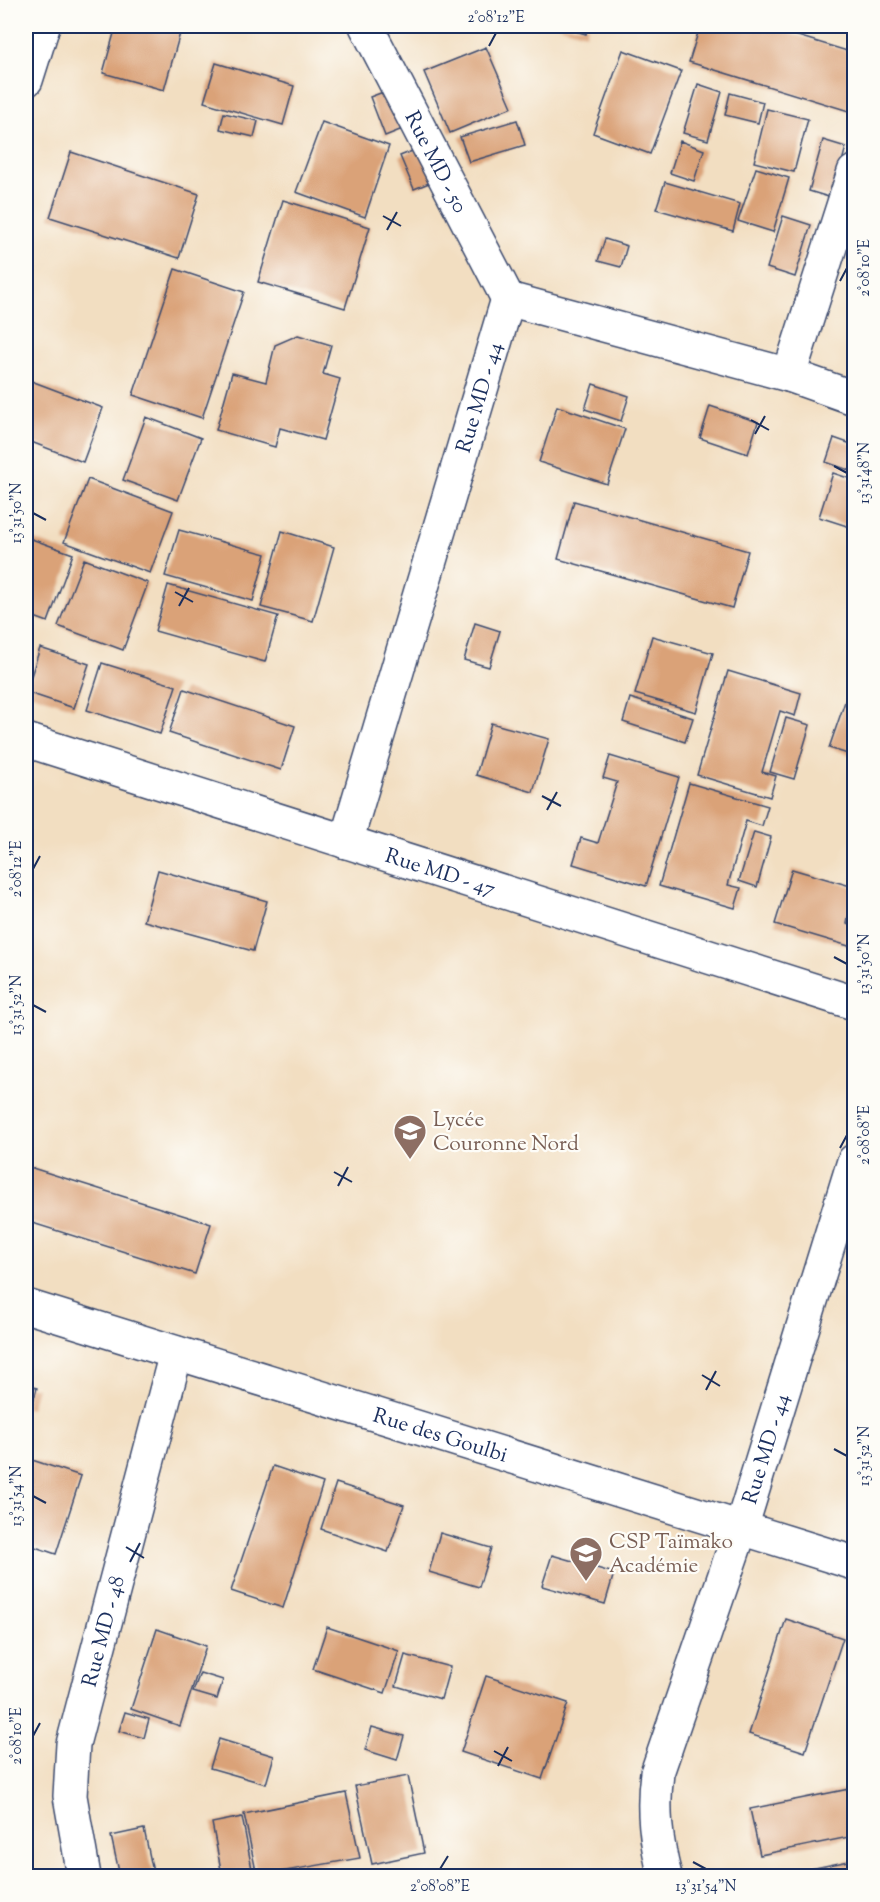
<svg xmlns="http://www.w3.org/2000/svg" width="880" height="1902" viewBox="0 0 880 1902" font-family="'Sorts Mill Goudy',serif">
<style>
.building{fill:#daa278}
.lines{fill:none;stroke-linecap:round;stroke-linejoin:round}
.street-casing{stroke:#3b496d;stroke-width:36}
.street{stroke:#fff;stroke-width:33}
.ticks{fill:none;stroke:#1b2f5e;stroke-width:2}
.labels{text-anchor:middle;stroke-width:4.5;stroke-linejoin:round;paint-order:stroke}
.street-label{font-size:21px;fill:#1b2f5e;stroke:#fdfcf7}
.education-label{font-size:21px;fill:#785e54;stroke:#fdfcf7;text-anchor:start}
.neatline{fill:none;stroke:#1b2f5e;stroke-width:2}
.ticks-label{font-size:15px;text-anchor:middle;fill:#1b2f5e}
</style>
<rect width="100%" height="100%" fill="#fdfcf7"/>
<filter id="ink" filterUnits="userSpaceOnUse"><feTurbulence type="fractalNoise" baseFrequency=".0167" numOctaves="2"/><feDisplacementMap in="SourceGraphic" scale="12" xChannelSelector="R" yChannelSelector="G"/><feConvolveMatrix kernelMatrix="1 2 1 2 8 2 1 2 1" color-interpolation-filters="sRGB"/></filter>
<filter id="wash" filterUnits="userSpaceOnUse"><feTurbulence type="fractalNoise" baseFrequency=".008" numOctaves="4" result="noise"/><feDisplacementMap in="SourceGraphic" scale="24" xChannelSelector="R" yChannelSelector="G"/><feGaussianBlur stdDeviation="1.35" result="paint"/><feColorMatrix in="noise" values="0 0 0 0 0 0 0 0 0 0 0 0 0 0 0 0 0 1.4 0 .05"/><feComposite in="paint" operator="in"/></filter>
<g filter="url(#wash)">
<rect width="100%" height="100%" fill="#f2dec1"/>
<g id="blocks">
<path class="building" d="M 116,26 L 182,26 L 164,90 L 103,73 Z
M 558,26 L 588,26 L 586,34 Z
M 700,26 L 765,26 L 854,53 L 852,112 L 689,62 Z
M 486,47 L 512,107 L 450,133 L 424,72 Z
M 623,50 L 681,71 L 650,154 L 593,133 Z
M 216,63 L 294,86 L 283,125 L 204,102 Z
M 698,84 L 722,92 L 708,140 L 683,133 Z
M 394,88 L 410,126 L 385,136 L 370,97 Z
M 730,93 L 763,102 L 758,123 L 725,115 Z
M 767,109 L 808,119 L 794,172 L 754,162 Z
M 224,113 L 258,121 L 254,137 L 220,129 Z
M 517,120 L 525,145 L 469,162 L 460,137 Z
M 322,122 L 389,146 L 365,217 L 296,192 Z
M 823,140 L 846,147 L 832,198 L 809,191 Z
M 680,141 L 704,150 L 694,181 L 670,173 Z
M 425,146 L 439,179 L 414,189 L 400,156 Z
M 71,152 L 199,194 L 179,258 L 50,217 Z
M 756,168 L 789,178 L 773,232 L 738,221 Z
M 665,182 L 740,204 L 733,231 L 656,209 Z
M 283,200 L 370,227 L 345,308 L 258,282 Z
M 783,216 L 811,225 L 795,277 L 767,268 Z
M 605,239 L 627,246 L 621,267 L 598,261 Z
M 175,269 L 244,292 L 202,418 L 133,395 Z
M 298,335 L 331,345 L 323,374 L 340,379 L 323,440 L 280,428 L 275,447 L 216,430 L 232,373 L 266,382 L 275,345 Z
M 26,379 L 103,408 L 83,462 L 26,440 Z
M 593,384 L 629,396 L 621,421 L 585,409 Z
M 557,406 L 625,429 L 607,484 L 539,462 Z
M 710,406 L 758,422 L 748,454 L 700,438 Z
M 146,417 L 201,438 L 178,500 L 123,480 Z
M 834,438 L 854,445 L 854,472 L 826,462 Z
M 833,473 L 854,480 L 853,528 L 819,517 Z
M 88,479 L 173,511 L 150,573 L 64,542 Z
M 574,501 L 748,551 L 732,608 L 558,559 Z
M 179,530 L 266,554 L 253,601 L 165,576 Z
M 282,531 L 334,547 L 313,621 L 261,607 Z
M 26,537 L 73,554 L 48,622 L 26,614 Z
M 84,559 L 148,583 L 123,650 L 58,626 Z
M 168,585 L 278,616 L 265,662 L 155,631 Z
M 475,623 L 500,631 L 489,667 L 464,660 Z
M 652,636 L 713,653 L 696,712 L 635,694 Z
M 40,648 L 89,664 L 74,708 L 26,692 Z
M 102,663 L 176,686 L 160,734 L 87,710 Z
M 728,671 L 801,693 L 795,716 L 780,711 L 762,772 L 776,776 L 770,797 L 697,775 Z
M 184,689 L 295,726 L 281,770 L 169,733 Z
M 848,693 L 854,695 L 854,756 L 829,748 Z
M 630,698 L 693,718 L 685,742 L 623,722 Z
M 786,718 L 810,725 L 794,779 L 770,772 Z
M 491,723 L 549,739 L 533,792 L 476,775 Z
M 610,756 L 679,777 L 646,886 L 573,864 L 581,838 L 598,843 L 617,782 L 603,778 Z
M 689,783 L 768,806 L 762,826 L 746,821 L 728,885 L 741,888 L 735,908 L 659,886 Z
M 754,832 L 771,837 L 757,887 L 739,881 Z
M 792,869 L 854,887 L 847,924 L 854,926 L 852,947 L 775,924 Z
M 158,870 L 267,901 L 253,951 L 144,921 Z
M 26,1166 L 211,1224 L 195,1274 L 26,1221 Z
M 26,1385 L 37,1388 L 31,1409 L 26,1408 Z
M 26,1458 L 81,1476 L 56,1554 L 26,1544 Z
M 273,1466 L 323,1483 L 283,1608 L 231,1591 Z
M 336,1483 L 404,1505 L 388,1552 L 321,1529 Z
M 440,1533 L 491,1548 L 479,1587 L 429,1572 Z
M 552,1555 L 614,1573 L 605,1604 L 542,1586 Z
M 786,1619 L 843,1638 L 805,1752 L 749,1734 Z
M 327,1627 L 399,1651 L 385,1693 L 313,1669 Z
M 157,1629 L 206,1646 L 180,1726 L 131,1709 Z
M 405,1655 L 450,1667 L 441,1699 L 396,1686 Z
M 200,1673 L 223,1680 L 217,1699 L 193,1692 Z
M 486,1676 L 568,1703 L 542,1779 L 461,1752 Z
M 125,1712 L 149,1719 L 144,1738 L 119,1731 Z
M 372,1727 L 404,1736 L 397,1760 L 365,1750 Z
M 219,1739 L 274,1756 L 266,1784 L 210,1768 Z
M 408,1776 L 424,1853 L 372,1864 L 355,1786 Z
M 854,1788 L 854,1836 L 760,1855 L 750,1809 Z
M 346,1793 L 360,1858 L 257,1876 L 244,1814 Z
M 242,1817 L 252,1869 L 222,1875 L 212,1823 Z
M 144,1829 L 153,1872 L 120,1876 L 111,1836 Z
M 854,1860 L 854,1876 L 806,1876 L 805,1870 Z"/>
</g>
</g>
<g filter="url(#ink)">
<use href="#blocks" fill-opacity="0" stroke="#3b496d" stroke-width="1.5"/>
<g class="lines">
<defs>
<g id="street">
<path id="s1" d="M 366,26 L 508,299"/>
<path d="M 26,80 L 43,26"/>
<path d="M 508,299 L 789,375 L 854,398"/>
<path d="M 789,375 L 854,172"/>
<path id="s2" d="M 26,740 L 854,1003"/>
<path id="s3" d="M 346,842 L 508,299"/>
<path id="s4" d="M 26,1306 L 854,1563"/>
<path id="s5" d="M 84,1876 L 70,1796 L 73,1744 L 176,1353"/>
<path id="s6" d="M 665,1876 C 656,1841 652,1810 657,1773 L 741,1528 L 854,1161"/>
</g>
</defs>
<use href="#street" class="street-casing"/>
<use href="#street" class="street"/>
</g>
</g>
<path class="ticks" d="M 489,46 L 496,33M 383,216 L 401,226M 387,230 L 397,212M 840,281 L 847,268M 751,420 L 769,430M 755,434 L 765,416M 834,466 L 847,473M 33,513 L 46,520M 175,592 L 193,602M 179,606 L 189,588M 542,796 L 561,806M 547,810 L 557,792M 33,869 L 40,856M 834,957 L 847,964M 33,1005 L 46,1012M 840,1148 L 847,1135M 334,1172 L 352,1182M 338,1186 L 348,1167M 702,1375 L 720,1386M 706,1390 L 716,1371M 834,1449 L 847,1456M 33,1496 L 46,1503M 126,1547 L 144,1558M 130,1562 L 140,1543M 33,1736 L 40,1723M 494,1751 L 512,1761M 498,1766 L 508,1747M 693,1862 L 706,1869M 440,1869 L 448,1856"/>
<defs>
<symbol id="school-pin" viewBox="-11 -11 22 30"><path d="M0 17L-7.5 6A9.5 9.5 0 1 1 7.5 6Z" fill="#8d6e63" stroke="#fdfcf7"/><path d="M0-5L7-2L0 1L-7-2ZM-4 1L0 2.5L4 1V4Q0 6-4 4Z" fill="#fff"/></symbol>
</defs>
<g fill-rule="evenodd">
<use href="#school-pin" x="391" y="1112" width="38" height="52"/>
<use href="#school-pin" x="567" y="1534" width="38" height="52"/>
</g>
<g class="labels">
<g class="street-label">
<text dy="7" stroke="none"><textPath href="#s1" startOffset="153">Rue MD - 50</textPath></text>
<text dy="7" stroke="none"><textPath href="#s3" startOffset="464">Rue MD - 44</textPath></text>
<text dy="7" stroke="none"><textPath href="#s2" startOffset="435">Rue MD - 47</textPath></text>
<text dy="7" stroke="none"><textPath href="#s4" startOffset="434">Rue des Goulbi</textPath></text>
<text dy="7" stroke="none"><textPath href="#s6" startOffset="446">Rue MD - 44</textPath></text>
<text dy="7" stroke="none"><textPath href="#s5" startOffset="250">Rue MD - 48</textPath></text>
</g>
<g class="education-label">
<text x="433" y="1126">Lycée<tspan x="433" dy="24">Couronne Nord</tspan></text>
<text x="609" y="1548">CSP Taïmako<tspan x="609" dy="24">Académie</tspan></text>
</g>
</g>
<rect width="880" height="1902" fill="none" stroke="#fdfcf7" stroke-width="66"/>
<rect x="33" y="33" width="814" height="1836" class="neatline"/>
<g class="ticks-label">
<text x="496" y="22">2°08'12"E</text>
<text transform="translate(864 268) rotate(-90)" y="5">2°08'10"E</text>
<text transform="translate(864 473) rotate(-90)" y="5">13°31'48"N</text>
<text transform="translate(16 513) rotate(-90)" y="5">13°31'50"N</text>
<text transform="translate(16 869) rotate(-90)" y="5">2°08'12"E</text>
<text transform="translate(864 964) rotate(-90)" y="5">13°31'50"N</text>
<text transform="translate(16 1005) rotate(-90)" y="5">13°31'52"N</text>
<text transform="translate(864 1135) rotate(-90)" y="5">2°08'08"E</text>
<text transform="translate(864 1456) rotate(-90)" y="5">13°31'52"N</text>
<text transform="translate(16 1496) rotate(-90)" y="5">13°31'54"N</text>
<text transform="translate(16 1736) rotate(-90)" y="5">2°08'10"E</text>
<text x="440" y="1891">2°08'08"E</text>
<text x="706" y="1891">13°31'54"N</text>
</g>
</svg>
